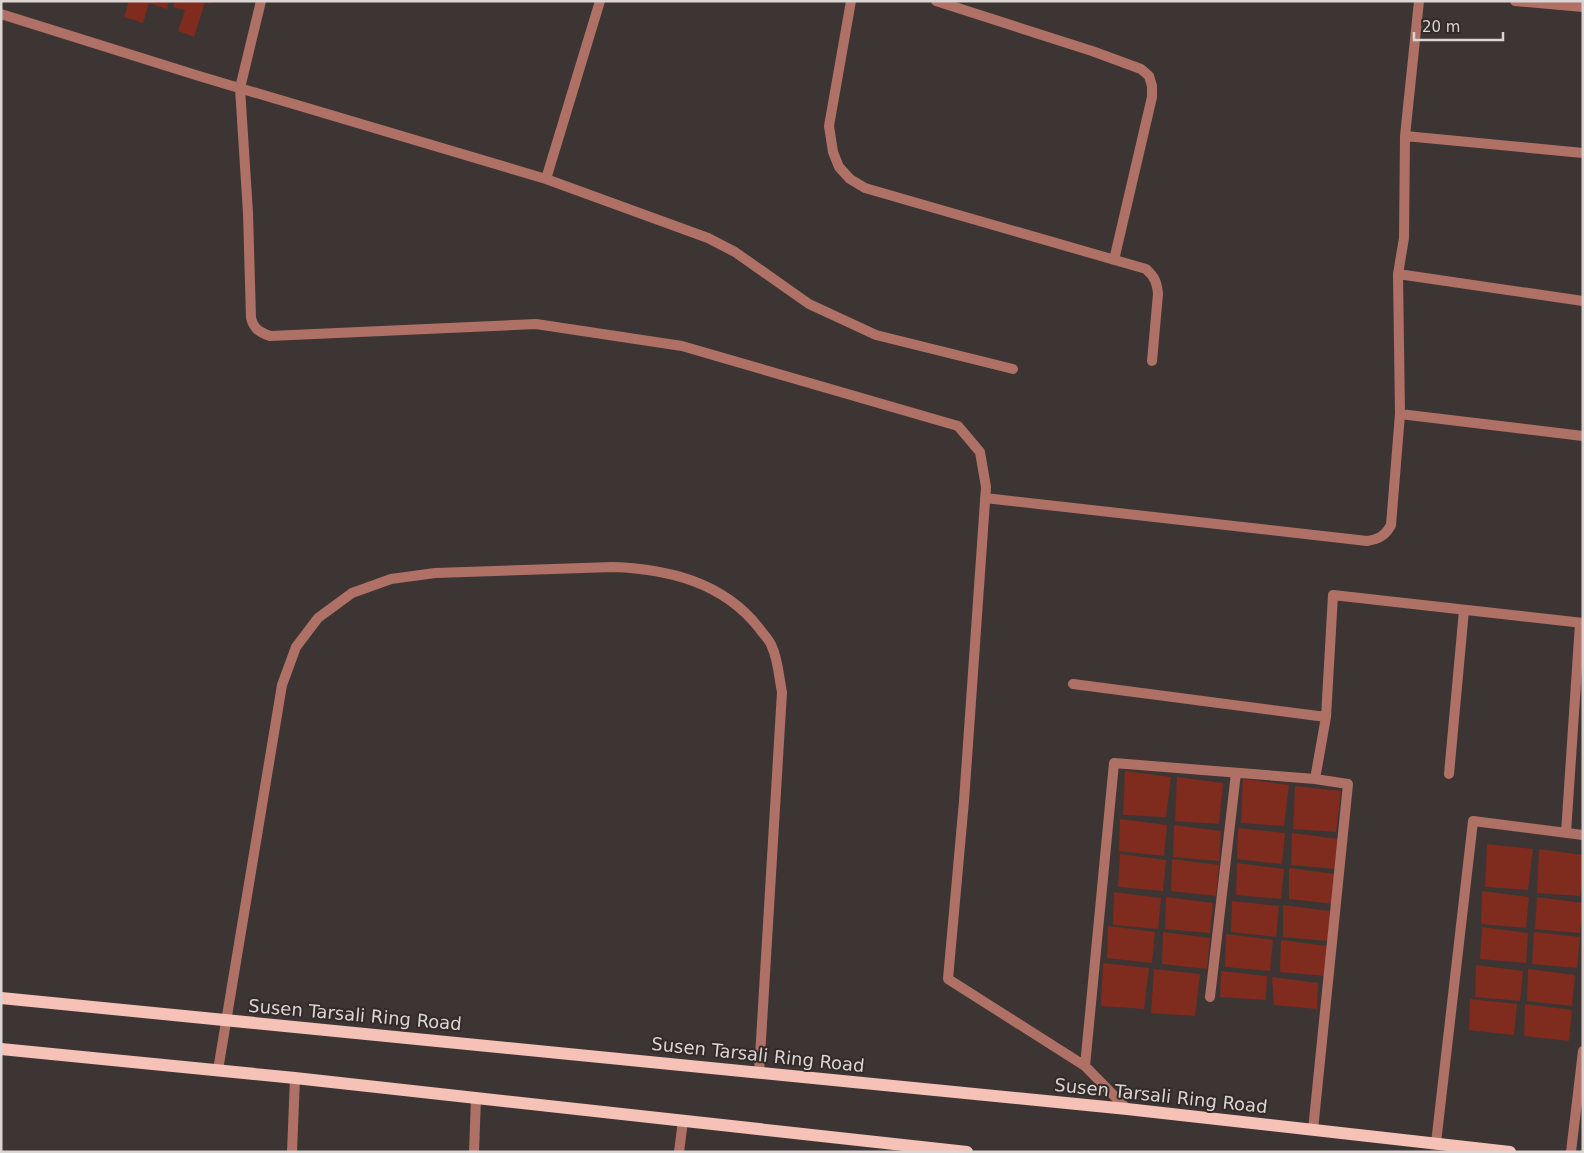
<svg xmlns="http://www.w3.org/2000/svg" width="1584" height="1153" viewBox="0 0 1584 1153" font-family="'DejaVu Sans',sans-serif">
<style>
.building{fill:#7f2b1e}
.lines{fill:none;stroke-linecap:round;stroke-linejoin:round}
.service{stroke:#af7166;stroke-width:10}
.minor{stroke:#af7166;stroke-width:10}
.primary{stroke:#f6c2b8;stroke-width:12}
.labels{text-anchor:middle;stroke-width:4;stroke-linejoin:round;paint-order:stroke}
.street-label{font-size:18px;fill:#dbd5d4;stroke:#332b29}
</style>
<rect width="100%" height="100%" fill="#3d3533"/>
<path class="building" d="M 129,1 L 169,1 L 167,9 L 149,3 L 143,23 L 124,17 Z
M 175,1 L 212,1 L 211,4 L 205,2 L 194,37 L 178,31 L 185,10 L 173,7 Z
M 1125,771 L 1171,777 L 1166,817 L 1123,815 Z
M 1177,777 L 1223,783 L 1219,824 L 1175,821 Z
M 1243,779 L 1289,785 L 1284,826 L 1241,823 Z
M 1295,786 L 1341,791 L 1336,832 L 1293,829 Z
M 1120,819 L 1167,825 L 1164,856 L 1119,851 Z
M 1174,825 L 1221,831 L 1219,861 L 1173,857 Z
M 1238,828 L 1285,833 L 1282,864 L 1237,859 Z
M 1292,833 L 1339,839 L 1336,869 L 1291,865 Z
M 1487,844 L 1533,849 L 1528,890 L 1485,887 Z
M 1539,849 L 1583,855 L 1583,876 L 1580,896 L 1537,893 Z
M 1120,854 L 1166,860 L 1163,891 L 1118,887 Z
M 1172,859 L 1219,865 L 1216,896 L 1171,891 Z
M 1237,863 L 1284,869 L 1281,899 L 1236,895 Z
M 1289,868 L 1336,874 L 1334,904 L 1289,899 Z
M 1482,891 L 1529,897 L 1526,928 L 1481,924 Z
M 1114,892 L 1161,898 L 1158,929 L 1113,925 Z
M 1166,897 L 1213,903 L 1210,933 L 1165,929 Z
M 1537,897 L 1583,903 L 1580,933 L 1535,929 Z
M 1232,901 L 1279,906 L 1276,937 L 1231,932 Z
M 1283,905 L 1330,911 L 1328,941 L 1283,937 Z
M 1108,926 L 1155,932 L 1152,963 L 1107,958 Z
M 1482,927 L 1528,933 L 1526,963 L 1480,959 Z
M 1163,932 L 1210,938 L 1207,969 L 1162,964 Z
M 1534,932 L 1580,937 L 1577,968 L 1532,964 Z
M 1226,934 L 1273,940 L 1270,971 L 1225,967 Z
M 1281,940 L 1328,946 L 1325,976 L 1280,972 Z
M 1103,963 L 1149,968 L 1144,1009 L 1101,1006 Z
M 1476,965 L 1523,971 L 1520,1001 L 1475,997 Z
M 1154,969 L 1200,974 L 1195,1016 L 1151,1013 Z
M 1528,969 L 1575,975 L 1572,1006 L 1527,1001 Z
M 1221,971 L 1267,976 L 1266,1000 L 1220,997 Z
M 1272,977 L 1318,983 L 1317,1009 L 1274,1005 Z
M 1470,999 L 1517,1004 L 1514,1035 L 1469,1030 Z
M 1525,1004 L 1572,1010 L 1569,1041 L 1524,1036 Z"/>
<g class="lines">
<path class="service" d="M 218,1070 L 282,685 L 296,647 L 318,618 L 352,593 L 391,579 L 435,573 L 613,567 C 668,569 723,582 759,628 C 763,634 770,640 772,647 C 778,659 779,678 782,692 L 759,1073"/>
<path class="minor" d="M 261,1 L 240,88 L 248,213 L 251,318 C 254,329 259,332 270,336 L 536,324 L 682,346 L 958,426 L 980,452 L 986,487 L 964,801 L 948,979 L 1085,1066 L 1127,1109
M 851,1 L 829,126 L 833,152 L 839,167 L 850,179 L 865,188 L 1146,269 C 1155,277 1157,283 1158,294 L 1152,361
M 936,1 L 1092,51 L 1141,69 L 1149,76 L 1152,86 L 1152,97 L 1114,260
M 1419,1 L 1405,136 L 1583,153
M 1515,1 L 1583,7
M 1,14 L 199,76 L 546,179 L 600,1
M 1405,136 L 1404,238 L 1398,274 L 1400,414 L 1583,436
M 546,179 L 708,238 L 735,252 L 809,304 L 876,335 L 1013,369
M 1398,274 L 1583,301
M 985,498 L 1367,541 C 1379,539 1385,536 1391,525 L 1400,414
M 1073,684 L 1326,717 L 1333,595 L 1583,623
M 1449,774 L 1464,610
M 1566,833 L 1580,623
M 1210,997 L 1236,773
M 1085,1066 L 1114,763 L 1315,779
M 1313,1130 L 1348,784 L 1315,779 L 1326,717
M 1436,1143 L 1473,821 L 1583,835
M 292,1152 L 295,1078
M 474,1152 L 476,1098
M 679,1152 L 683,1121
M 1571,1152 L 1583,1051"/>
<path class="primary" d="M 1,998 L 1127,1109 L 1510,1152
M 1,1049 L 295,1078 L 967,1152"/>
</g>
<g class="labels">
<g class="street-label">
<text transform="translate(355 1015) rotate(5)" y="6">Susen Tarsali Ring Road</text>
<text transform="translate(758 1055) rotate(6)" y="6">Susen Tarsali Ring Road</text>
<text transform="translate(1161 1096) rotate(6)" y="6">Susen Tarsali Ring Road</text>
</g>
</g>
<rect width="1584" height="1153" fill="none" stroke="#dbd5d4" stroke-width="5"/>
<path d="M1414 32v8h89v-8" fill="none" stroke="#dbd5d4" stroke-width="2.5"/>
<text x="1422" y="32" font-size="15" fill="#dbd5d4" stroke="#332b29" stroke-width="4" paint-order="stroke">20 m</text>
</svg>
